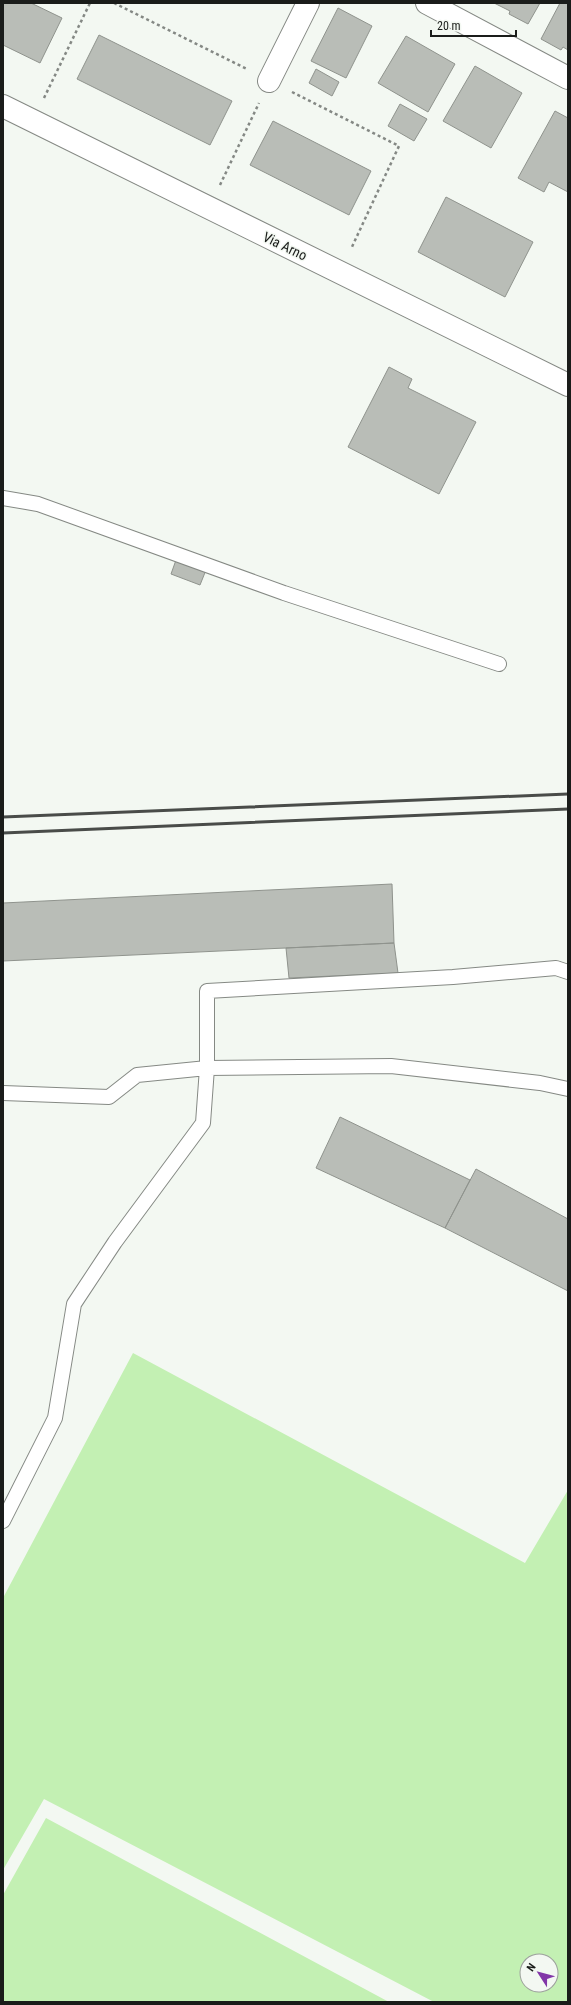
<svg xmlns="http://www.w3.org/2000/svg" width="571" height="2005" viewBox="0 0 571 2005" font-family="'Roboto Condensed',sans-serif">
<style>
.green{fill:#c3f0b3;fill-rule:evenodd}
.building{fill:#b9bdb7;stroke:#8f938d}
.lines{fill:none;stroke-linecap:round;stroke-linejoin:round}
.lane-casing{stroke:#858984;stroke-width:16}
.street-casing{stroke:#858984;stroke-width:24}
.path{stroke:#848884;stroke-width:2.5;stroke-dasharray:3 3;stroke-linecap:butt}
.lane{stroke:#fff;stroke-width:14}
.street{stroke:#fff;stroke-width:22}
.rail{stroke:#494c49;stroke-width:3}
.labels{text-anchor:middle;stroke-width:3;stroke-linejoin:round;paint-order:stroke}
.street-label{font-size:14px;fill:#1a1c1a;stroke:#f3f8f2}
</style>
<rect width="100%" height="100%" fill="#f3f8f2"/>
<path class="green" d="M 133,1353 L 525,1563 L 568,1490 L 568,2002 L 434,2002 L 44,1799 L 3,1870 L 3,1598 ZM 527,1961 L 551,1961 L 551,1985 L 527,1985 Z
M 46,1818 L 389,2002 L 3,2002 L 3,1895 Z"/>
<path class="building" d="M 3,3 L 31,3 L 62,18 L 40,63 L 3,45 Z
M 494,3 L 540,3 L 528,24 L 509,14 L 510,11 Z
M 560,3 L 568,3 L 568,50 L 563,47 L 561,50 L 541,39 Z
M 338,8 L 372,26 L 346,78 L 311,61 Z
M 99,35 L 232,101 L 210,145 L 77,79 Z
M 406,36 L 455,64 L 428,112 L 378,83 Z
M 475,66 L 522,93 L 491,148 L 443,121 Z
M 316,69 L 339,82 L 332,96 L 309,83 Z
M 400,104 L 427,119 L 414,141 L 388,126 Z
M 555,111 L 568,118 L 568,192 L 549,182 L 544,192 L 518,178 Z
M 273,121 L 371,171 L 349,215 L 250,165 Z
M 446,197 L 533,242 L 505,297 L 418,252 Z
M 389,367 L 412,379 L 408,388 L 476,422 L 439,494 L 348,447 Z
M 176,560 L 206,570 L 200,585 L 171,574 Z
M 392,884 L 394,943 L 3,961 L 3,903 Z
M 394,943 L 398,973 L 289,978 L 286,948 Z
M 340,1117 L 470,1180 L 445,1228 L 316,1168 Z
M 476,1169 L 568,1219 L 568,1291 L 445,1228 Z"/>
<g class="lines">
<defs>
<path id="lane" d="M 3,498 L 38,504 L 284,593 L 499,664
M 3,1093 L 109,1097 L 137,1075 L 207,1068 L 207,991 L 453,977 L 556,968 L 568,972
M 3,1521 L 55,1418 L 74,1304 L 115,1242 L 203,1123 L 207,1068 L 391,1066 L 540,1083 L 568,1089"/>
<path id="street" d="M 427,3 L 568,78
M 269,81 L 308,3
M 3,106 L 568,385"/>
</defs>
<use href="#lane" class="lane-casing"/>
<use href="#street" class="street-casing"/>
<path class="path" d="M 114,3 L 247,69
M 292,92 L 399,146 L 351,249
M 44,98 L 90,3
M 220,185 L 259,103"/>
<use href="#lane" class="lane"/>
<use href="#street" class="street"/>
<path class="rail" d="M 3,817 L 568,794
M 3,833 L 568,809"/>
</g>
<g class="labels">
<g class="street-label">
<text transform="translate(285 246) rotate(26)" y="5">Via Arno</text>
</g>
</g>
<rect width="571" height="2005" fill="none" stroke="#1a1c1a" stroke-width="8"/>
<g transform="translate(539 1973) rotate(306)"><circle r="19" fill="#f3f8f2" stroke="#9ca09c"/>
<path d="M0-3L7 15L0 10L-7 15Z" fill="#8236a8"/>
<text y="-6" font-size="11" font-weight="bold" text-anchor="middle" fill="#1a1c1a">N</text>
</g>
<path d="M431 30v6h85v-6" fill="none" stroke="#1a1c1a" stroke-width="2"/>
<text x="437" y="30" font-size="12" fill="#1a1c1a" stroke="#f3f8f2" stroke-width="3" paint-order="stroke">20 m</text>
</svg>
